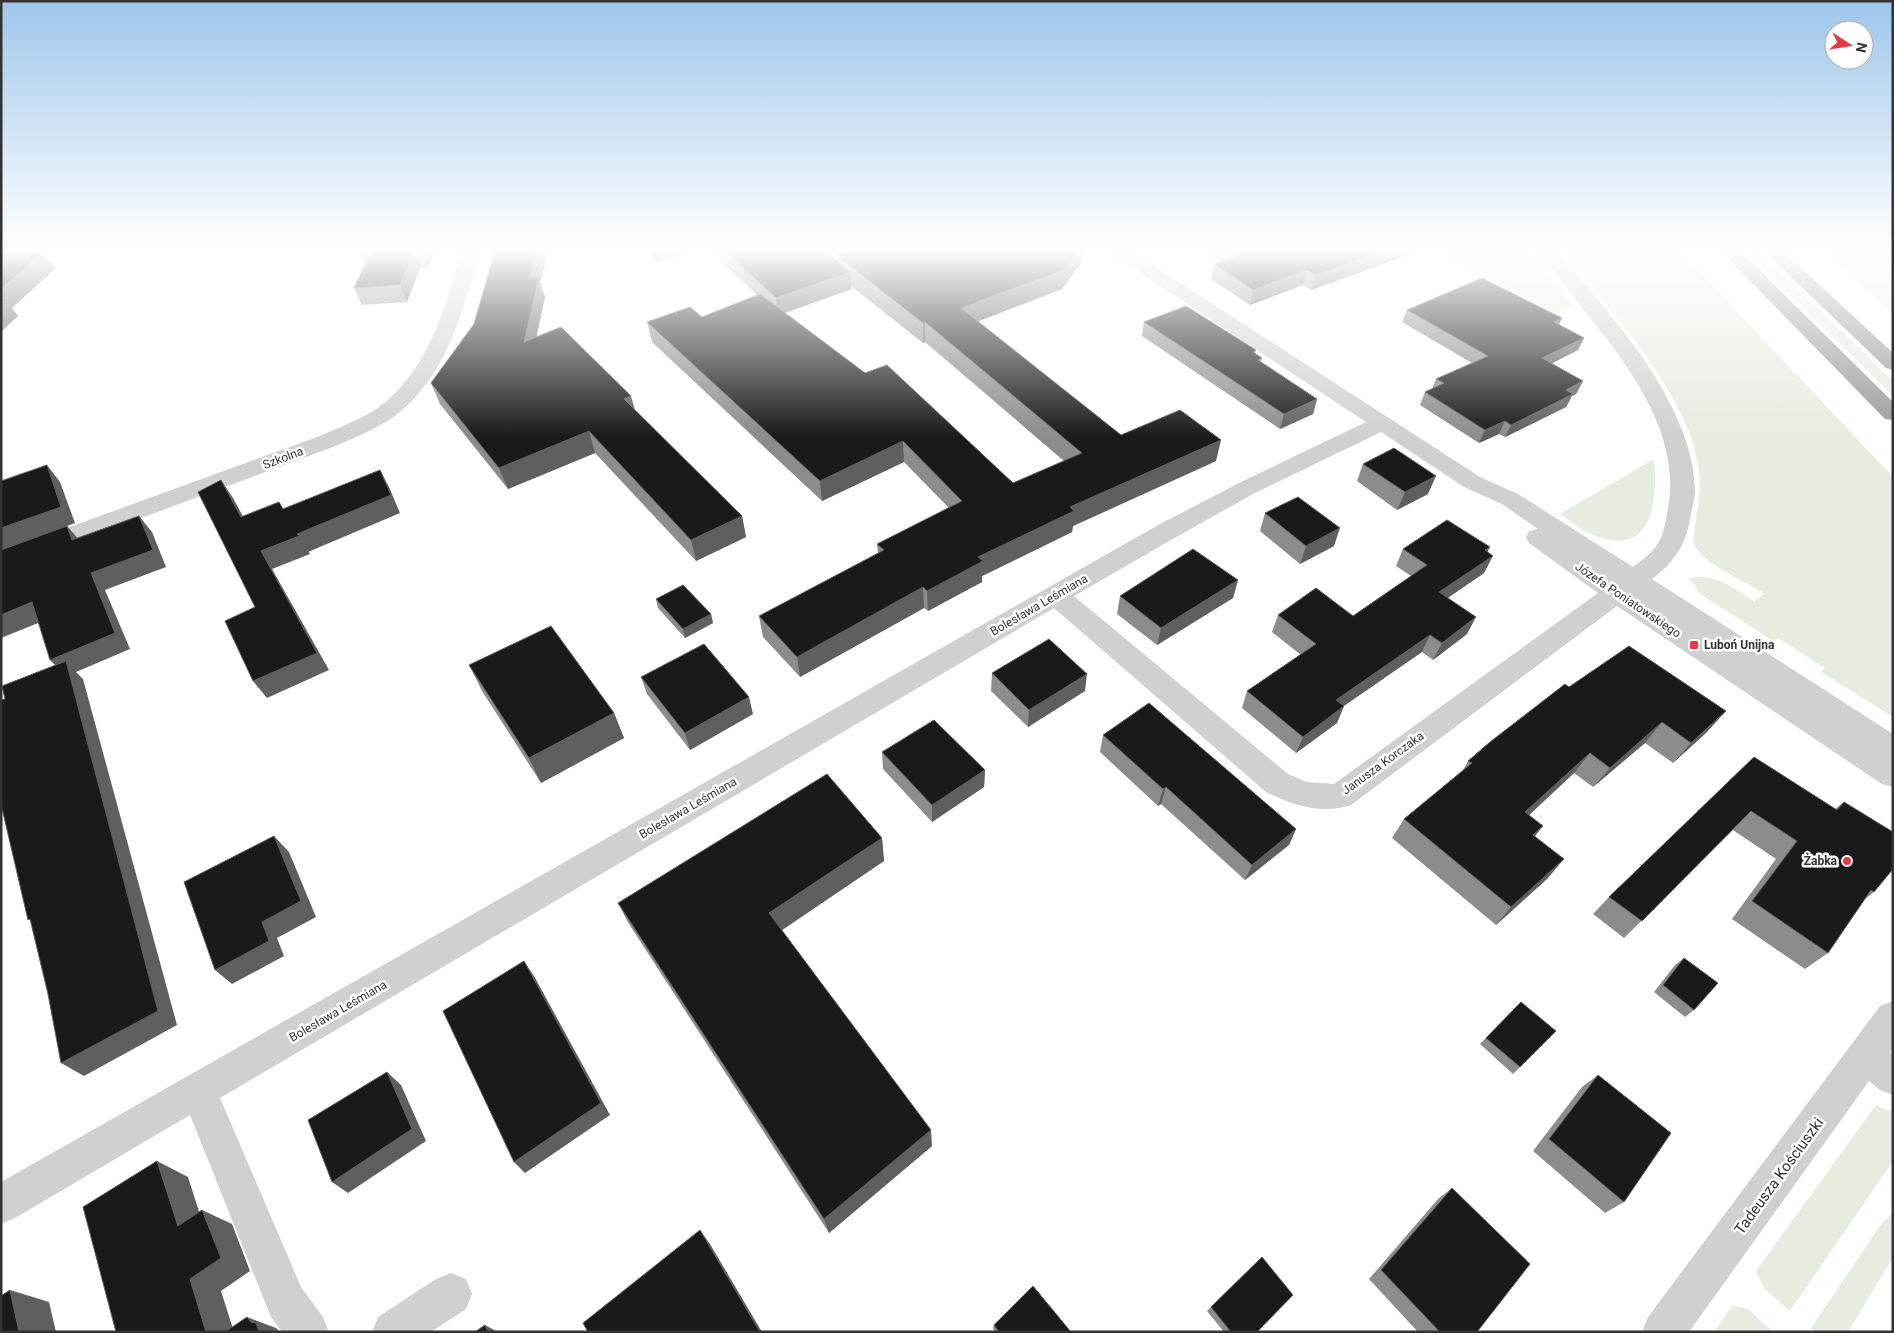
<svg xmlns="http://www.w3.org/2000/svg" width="1894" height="1333" viewBox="0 0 1894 1333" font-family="Roboto,sans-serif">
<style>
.green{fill:#e6ecdf}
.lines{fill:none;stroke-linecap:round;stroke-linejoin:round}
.minor{fill:#d0d0d0;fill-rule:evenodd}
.highway{fill:#9a9a9a;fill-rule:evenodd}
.wall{fill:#8c8c8c;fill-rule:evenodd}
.shaded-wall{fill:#5f5f5f}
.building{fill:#1a1a1a;stroke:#5f5f5f}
.poi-dot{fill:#e63946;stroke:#fff;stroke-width:2}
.labels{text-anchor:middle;stroke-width:5;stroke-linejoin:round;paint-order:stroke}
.street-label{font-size:12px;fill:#333;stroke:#fff}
.poi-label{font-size:12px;font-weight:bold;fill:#333;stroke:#fff;text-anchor:start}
.near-street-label{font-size:15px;fill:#333;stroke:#fff}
</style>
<rect width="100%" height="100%" fill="#fff"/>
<path class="green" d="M 1433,251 L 1531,251 L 1574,306 L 1563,308 L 1558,314 Z
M 1562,251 L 1680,251 L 1893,477 L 1893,717 L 1821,672 L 1825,668 L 1778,638 L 1773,641 L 1699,593 L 1695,585 L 1688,579 C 1714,571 1733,588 1754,601 L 1765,594 C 1748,582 1695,561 1693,540 C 1697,515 1702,490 1698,464 C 1687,392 1607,307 1562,251 Z
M 1745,251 L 1758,251 L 1893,381 L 1893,396 Z
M 1823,251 L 1893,251 L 1893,314 Z
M 1654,459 C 1658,499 1653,558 1596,536 C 1583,531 1571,522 1560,514 Z
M 1876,1105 L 1893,1112 L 1893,1161 L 1790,1311 L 1764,1288 L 1756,1271 Z
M 1893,1213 L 1893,1257 L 1848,1332 L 1815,1332 L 1811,1328 L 1882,1223 Z
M 1733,1305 L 1748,1309 L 1773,1332 L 1714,1332 Z"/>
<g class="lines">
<path class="minor" d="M 462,251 L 480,251 C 463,311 447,376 395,416 C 376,429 354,438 333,447 L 1,570 L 1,552 L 317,437 C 338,428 360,420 379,407 C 429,370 445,307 462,251 Z
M 1110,251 L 1131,251 L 1480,477 L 1518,494 L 1633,567 C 1660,548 1663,539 1668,508 C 1686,410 1589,324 1539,251 L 1557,251 C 1610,314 1694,404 1695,491 C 1695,498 1693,506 1691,513 C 1687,543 1676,561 1652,579 L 1893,734 L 1893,787 L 1882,784 L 1617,606 L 1351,805 C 1322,815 1293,805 1266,792 L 1054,608 L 220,1098 L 301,1287 L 323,1317 L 329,1332 L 282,1332 L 271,1317 L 190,1115 L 15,1218 L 1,1224 L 1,1182 L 1160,524 L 1239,483 L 1366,422 L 1113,255 ZM 1381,432 L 1464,487 L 1502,504 L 1538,529 L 1529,531 L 1526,537 L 1529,543 L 1598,593 L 1334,784 L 1307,782 L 1288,774 L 1074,596 L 1178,536 L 1255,493 Z
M 1893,1001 L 1893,1048 L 1890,1052 L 1893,1054 L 1893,1095 L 1880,1090 L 1869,1081 L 1689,1332 L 1642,1332 L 1648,1317 L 1880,1006 Z
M 451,1273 L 466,1279 L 472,1294 L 466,1309 L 431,1332 L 372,1332 L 378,1317 L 436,1279 Z"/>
<path class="highway" d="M 1721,251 L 1740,251 L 1893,402 L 1893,420 L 1885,419 Z
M 1764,251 L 1783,251 L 1893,353 L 1893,370 L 1886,368 Z"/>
</g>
<path class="wall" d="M 363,251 L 435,251 L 428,267 L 420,268 L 407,302 L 362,305 L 354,288 L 365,264 L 361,254 Z
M 495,251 L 549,251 L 540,282 L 545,297 L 536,337 L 635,411 L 742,516 L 746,537 L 696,561 L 595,453 L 508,489 L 440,404 L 431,383 L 474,324 Z
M 646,251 L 693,251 L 656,262 Z
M 718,251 L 825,251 L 836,260 L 836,255 L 1082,262 L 1062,289 L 978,321 L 1121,435 L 1216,461 L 1073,526 L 1072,532 L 982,576 L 982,582 L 928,611 L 924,608 L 800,677 L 763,637 L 759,616 L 878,554 L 877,544 L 949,508 L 904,462 L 822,501 L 652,342 L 647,322 L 702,317 L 757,295 L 720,260 ZM 851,286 L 923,343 L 925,342 L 1064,461 L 1013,483 L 865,373 L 785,313 L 852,289 Z
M 1204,251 L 1419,251 L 1311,290 L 1303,285 L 1250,305 L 1211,279 L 1214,264 L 1222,261 Z
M 1407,310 L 1562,318 L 1559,324 L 1584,338 L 1578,350 L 1551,364 L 1583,381 L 1576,394 L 1572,396 L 1566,407 L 1505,437 L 1499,434 L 1479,443 L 1420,405 L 1425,392 L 1432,389 L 1436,379 L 1472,363 L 1402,322 Z
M 1144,322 L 1256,350 L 1255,354 L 1262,358 L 1261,362 L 1317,399 L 1313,414 L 1280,429 L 1142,336 Z
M 1363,464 L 1428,494 L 1397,510 L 1357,481 Z
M 1265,513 L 1334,546 L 1300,564 L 1260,531 Z
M 1403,549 L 1488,552 L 1484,573 L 1448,598 L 1467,634 L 1433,660 L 1422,652 L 1344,706 L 1337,723 L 1296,753 L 1242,708 L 1247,691 L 1301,655 L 1272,632 L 1278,615 L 1353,616 L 1411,576 L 1396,566 Z
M 1238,580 L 1233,598 L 1157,645 L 1117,614 L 1120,596 Z
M 656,599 L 711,614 L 713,623 L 685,638 L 658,608 Z
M 469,665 L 614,713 L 624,738 L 541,783 L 482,691 Z
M 992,673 L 1085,691 L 1028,727 L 991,691 Z
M 641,677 L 753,714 L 690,750 L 647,694 Z
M 1569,687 L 1707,732 L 1673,763 L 1645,743 L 1593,787 L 1574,773 L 1529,815 L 1548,878 L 1496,925 L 1392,838 L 1404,819 L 1462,772 L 1468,761 Z
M 1103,735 L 1296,829 L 1289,845 L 1245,880 L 1161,804 L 1158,806 L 1100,752 Z
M 882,752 L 985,770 L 984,787 L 932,822 L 883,769 Z
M 1754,757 L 1835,809 L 1844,802 L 1874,892 L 1865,899 L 1828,953 L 1805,969 L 1732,919 L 1776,859 L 1733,830 L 1624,938 L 1593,914 L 1609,897 Z
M 882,838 L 884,861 L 781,930 L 932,1146 L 829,1233 L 629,924 L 618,903 Z
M 1684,958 L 1694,1010 L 1685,1017 L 1654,992 L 1675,965 Z
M 1521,1002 L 1520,1067 L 1513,1074 L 1480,1044 Z
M 1598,1075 L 1624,1202 L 1605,1213 L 1533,1151 L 1582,1087 Z
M 1452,1188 L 1477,1332 L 1418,1332 L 1369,1279 L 1438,1199 Z
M 1262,1257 L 1257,1332 L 1224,1332 L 1207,1311 Z
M 994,1325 L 1071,1332 L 995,1332 L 993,1328 Z"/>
<path class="shaded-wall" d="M 414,251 L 420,268 L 407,302 L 400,285 Z
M 421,251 L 435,251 L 428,267 Z
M 537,251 L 549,251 L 540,282 L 545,297 L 531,362 L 524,342 L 529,278 Z
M 654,251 L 693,251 L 656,262 Z
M 1078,251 L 1083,251 L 1082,262 L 1062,289 L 961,328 L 961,308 Z
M 1383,251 L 1419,251 L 1311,290 L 1316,275 Z
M 43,252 L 55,269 L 12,308 L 18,316 L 1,332 L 1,289 Z
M 1307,270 L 1303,285 L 1250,305 L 1253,290 Z
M 850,272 L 852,289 L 778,315 L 776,298 Z
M 1562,318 L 1556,330 L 1554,322 Z
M 925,322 L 925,342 L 923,343 L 923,323 Z
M 1584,338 L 1578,350 L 1536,371 L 1542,358 Z
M 1583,381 L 1576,394 L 1572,396 L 1566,407 L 1505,437 L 1511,425 L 1566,390 Z
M 631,396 L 637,417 L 624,399 Z
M 1317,399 L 1313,414 L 1280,429 L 1284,414 Z
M 1505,421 L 1499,434 L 1479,443 L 1485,430 Z
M 589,431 L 595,453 L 508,489 L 499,468 Z
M 1221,440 L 1216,461 L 1073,526 L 1072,532 L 982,576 L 982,582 L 928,611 L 927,591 L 978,557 L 1070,507 Z
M 903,441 L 904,462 L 822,501 L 820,481 Z
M 47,465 L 60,482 L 75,523 L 67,526 L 81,542 L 72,540 L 1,550 L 1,528 Z
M 380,470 L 389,487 L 400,513 L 308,552 L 297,534 Z
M 1436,476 L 1428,494 L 1397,510 L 1405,492 Z
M 221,480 L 233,498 L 253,535 L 241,517 Z
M 139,516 L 152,532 L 166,567 L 105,590 L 130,649 L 76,672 L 83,679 L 177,1025 L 84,1076 L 61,1063 L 66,676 L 50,660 L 91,573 Z
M 742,516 L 746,537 L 696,561 L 691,540 Z
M 1340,528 L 1334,546 L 1300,564 L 1306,546 Z
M 299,536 L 310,554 L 272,569 L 329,670 L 267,698 L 253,681 L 261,551 Z
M 1490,547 L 1482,563 L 1493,556 L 1484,573 L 1431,609 L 1439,592 L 1485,550 Z
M 1238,580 L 1233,598 L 1157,645 L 1161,628 Z
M 923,587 L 924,608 L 800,677 L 797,657 Z
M 32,602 L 48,619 L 1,638 L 1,615 Z
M 711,614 L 713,623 L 685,638 L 683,629 Z
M 1476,617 L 1467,634 L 1433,660 L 1442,643 Z
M 1430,635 L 1422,652 L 1329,716 L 1336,700 Z
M 1087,674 L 1085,691 L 1028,727 L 1029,710 Z
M 749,697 L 753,714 L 690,750 L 685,733 Z
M 1344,706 L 1337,723 L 1296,753 L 1303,737 Z
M 1726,711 L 1707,732 L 1673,763 L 1691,743 Z
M 614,713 L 624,738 L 541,783 L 529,758 Z
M 1662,722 L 1645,743 L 1593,787 L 1610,768 Z
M 1590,753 L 1574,773 L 1511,832 L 1525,812 Z
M 985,770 L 984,787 L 932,822 L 932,805 Z
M 1166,787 L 1161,804 L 1158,806 L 1163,789 Z
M 1543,826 L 1528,845 L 1533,835 Z
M 1296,829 L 1289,845 L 1245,880 L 1252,865 Z
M 274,836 L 289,852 L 316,917 L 277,938 L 284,956 L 232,984 L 215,970 L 262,922 Z
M 882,838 L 884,861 L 775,935 L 769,913 Z
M 1564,859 L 1548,878 L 1496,925 L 1511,907 Z
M 524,961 L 534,976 L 610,1115 L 525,1173 L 514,1162 Z
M 387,1072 L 401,1085 L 426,1141 L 348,1193 L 332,1182 Z
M 931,1130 L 932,1146 L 829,1233 L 824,1219 Z
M 157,1161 L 188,1177 L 208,1240 L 178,1226 Z
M 202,1210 L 232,1224 L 250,1271 L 221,1291 L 234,1332 L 206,1332 L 190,1279 Z
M 700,1230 L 710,1244 L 762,1332 L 760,1332 Z
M 10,1290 L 49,1302 L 56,1332 L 19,1332 Z
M 247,1317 L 276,1328 L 280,1332 L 259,1332 Z
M 485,1325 L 498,1332 L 488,1332 Z"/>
<path class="building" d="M 363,251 L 421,251 L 414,251 L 400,285 L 354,288 L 370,254 L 361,254 Z
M 495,251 L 537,251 L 529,278 L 539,277 L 524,342 L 561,327 L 631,396 L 624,399 L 742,516 L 691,540 L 589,431 L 499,468 L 431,383 L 474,324 Z
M 725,251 L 825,251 L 850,272 L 776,298 Z
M 848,251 L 1078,251 L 1064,270 L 961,308 L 1121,435 L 1180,410 L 1221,440 L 1070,507 L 1074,511 L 978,557 L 983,561 L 927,591 L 923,587 L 797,657 L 759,616 L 884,550 L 877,544 L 962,501 L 903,441 L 820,481 L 647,322 L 690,307 L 702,317 L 760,294 L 865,373 L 887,365 L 1013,483 L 1082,453 L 925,322 L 923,323 L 836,255 Z
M 1232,251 L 1383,251 L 1316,275 L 1307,270 L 1253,290 L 1214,264 L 1240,255 Z
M 1,252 L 43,252 L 1,289 Z
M 1482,278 L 1562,318 L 1554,322 L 1584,338 L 1542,358 L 1583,381 L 1566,390 L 1573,394 L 1511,425 L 1505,421 L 1485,430 L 1425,392 L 1444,383 L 1436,379 L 1488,356 L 1407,310 Z
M 1,299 L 6,299 L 1,303 Z
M 1186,306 L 1256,350 L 1253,352 L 1262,358 L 1258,360 L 1317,399 L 1284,414 L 1144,322 Z
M 1394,448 L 1436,476 L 1405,492 L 1363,464 Z
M 47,465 L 61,507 L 1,528 L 1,481 Z
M 380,470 L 391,495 L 297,534 L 299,536 L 261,551 L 317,653 L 253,681 L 225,621 L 255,607 L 198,492 L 221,480 L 241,517 L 279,502 L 283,509 Z
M 1298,497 L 1340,528 L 1306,546 L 1265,513 Z
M 139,516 L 153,550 L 91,573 L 115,633 L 50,660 L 32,602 L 1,615 L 1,550 L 67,526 L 72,540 Z
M 1447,520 L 1490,547 L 1485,550 L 1493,556 L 1439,592 L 1476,617 L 1442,643 L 1430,635 L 1336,700 L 1344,706 L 1303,737 L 1247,691 L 1316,644 L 1278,615 L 1316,588 L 1353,616 L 1427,565 L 1403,549 Z
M 1193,549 L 1238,580 L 1161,628 L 1120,596 Z
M 683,585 L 711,614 L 683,629 L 656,599 Z
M 551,626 L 614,713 L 529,758 L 469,665 Z
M 1049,639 L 1087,674 L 1029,710 L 992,673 Z
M 704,644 L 749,697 L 685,733 L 641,677 Z
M 1629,646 L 1726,711 L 1691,743 L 1662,722 L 1610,768 L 1590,753 L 1525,812 L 1543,826 L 1533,835 L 1564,859 L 1511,907 L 1404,819 L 1472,763 L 1468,761 L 1490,742 L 1565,684 L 1569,687 Z
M 66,661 L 158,1011 L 61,1063 L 48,994 L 30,919 L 28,920 L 1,804 L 1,700 L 5,699 L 2,686 Z
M 1149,703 L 1296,829 L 1252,865 L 1166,787 L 1163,789 L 1103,735 Z
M 934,720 L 985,770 L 932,805 L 882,752 Z
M 1754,757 L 1837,810 L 1844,802 L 1893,832 L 1893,869 L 1874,892 L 1871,890 L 1828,953 L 1752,901 L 1797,841 L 1751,811 L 1642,921 L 1609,897 Z
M 827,774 L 882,838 L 769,913 L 931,1130 L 824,1219 L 618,903 Z
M 274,836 L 301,901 L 262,922 L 269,941 L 215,970 L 184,882 Z
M 1684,958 L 1718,983 L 1694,1010 L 1663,985 Z
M 524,961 L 601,1103 L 514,1162 L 443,1011 Z
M 1521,1002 L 1556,1031 L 1520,1067 L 1486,1038 Z
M 387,1072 L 412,1129 L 332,1182 L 308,1120 Z
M 1598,1075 L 1671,1133 L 1624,1202 L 1549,1139 Z
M 157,1161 L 178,1226 L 202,1210 L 221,1258 L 190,1279 L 206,1332 L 116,1332 L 83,1207 Z
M 1452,1188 L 1530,1264 L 1477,1332 L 1440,1332 L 1381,1270 Z
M 700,1230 L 760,1332 L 588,1332 L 583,1323 Z
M 1262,1257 L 1293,1295 L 1257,1332 L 1231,1332 L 1211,1307 Z
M 1033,1286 L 1071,1332 L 999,1332 L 994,1325 Z
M 10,1290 L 19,1332 L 1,1332 L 1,1296 Z
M 247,1317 L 251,1322 L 256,1323 L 259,1332 L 225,1332 Z
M 485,1325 L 488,1332 L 475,1332 Z"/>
<linearGradient id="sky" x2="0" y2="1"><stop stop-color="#9ec6ea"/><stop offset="0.57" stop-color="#fff"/><stop offset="1" stop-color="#fff" stop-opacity="0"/></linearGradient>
<rect width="1894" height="437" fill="url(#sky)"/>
<g class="poi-dot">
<rect x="1689" y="640" width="10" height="10" rx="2.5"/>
<circle cx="1847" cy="861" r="5"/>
</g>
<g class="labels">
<g class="street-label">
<text transform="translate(283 458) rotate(-21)" y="4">Szkolna</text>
<text transform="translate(1628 600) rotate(34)" y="4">Józefa Poniatowskiego</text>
<text transform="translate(1039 605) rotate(-30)" y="4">Bolesława Leśmiana</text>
<text transform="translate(1383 763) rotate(-36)" y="4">Janusza Korczaka</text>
<text transform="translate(688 808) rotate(-30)" y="4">Bolesława Leśmiana</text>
<text transform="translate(338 1011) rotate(-30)" y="4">Bolesława Leśmiana</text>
</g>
<g class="poi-label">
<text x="1704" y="649">Luboń Unijna</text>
<text x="1837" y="865" text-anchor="end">Żabka</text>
</g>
<g class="near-street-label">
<text transform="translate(1779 1176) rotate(-54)" y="5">Tadeusza Kościuszki</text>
</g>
</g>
<rect width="1894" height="1333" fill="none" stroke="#333333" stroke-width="5"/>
<g transform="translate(1849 45) rotate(102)"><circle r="24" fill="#ffffff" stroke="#adadad"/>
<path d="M0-4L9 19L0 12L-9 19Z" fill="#e63946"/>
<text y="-8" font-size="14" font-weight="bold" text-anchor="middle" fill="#333333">N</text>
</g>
</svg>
